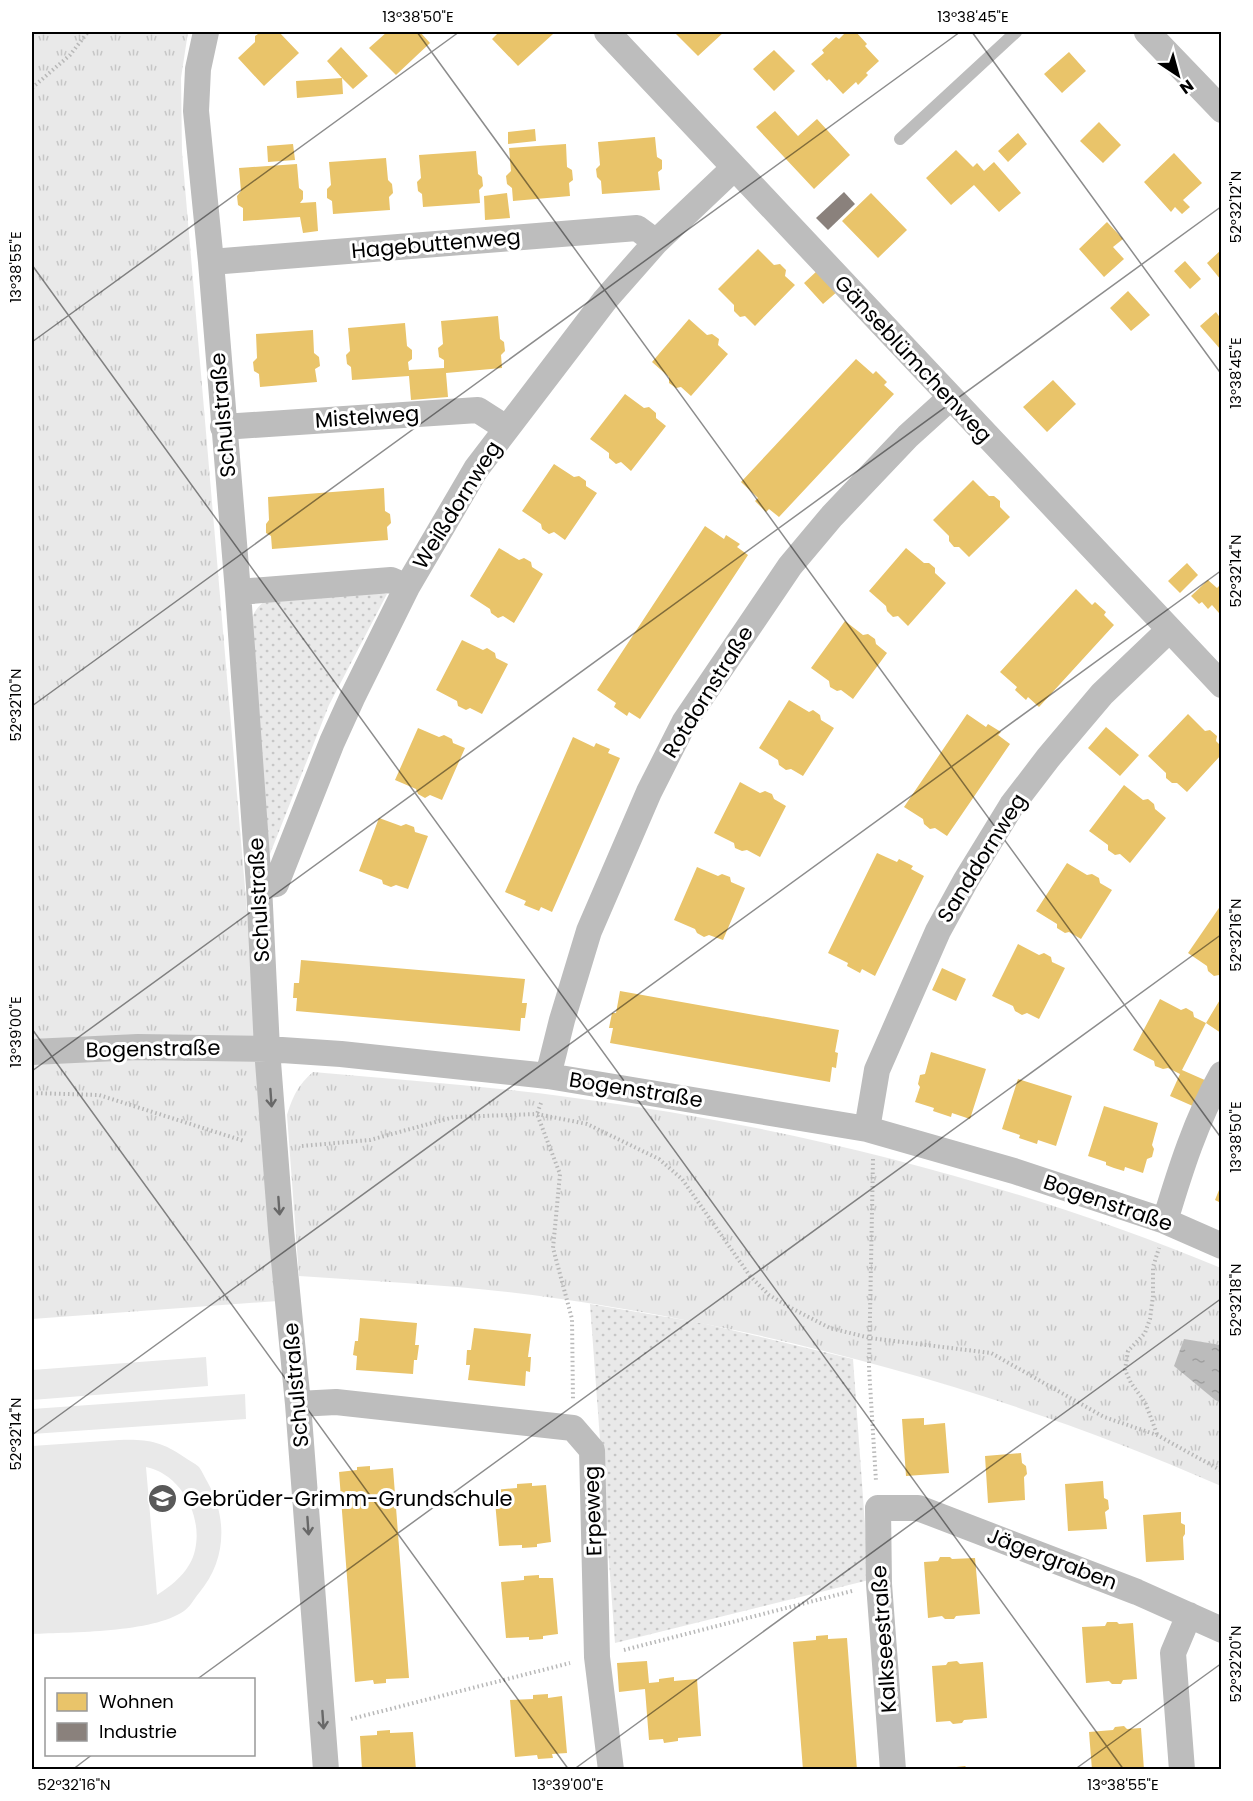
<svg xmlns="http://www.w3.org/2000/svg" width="1253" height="1801" viewBox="0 0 1253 1801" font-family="Poppins,sans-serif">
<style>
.grass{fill:url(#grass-dots)}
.park{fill:url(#park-tufts)}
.pitch{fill:#e9e9e9;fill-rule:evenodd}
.water{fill:url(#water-ripples)}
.homes{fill:#e9c46a}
.industry{fill:#8a817c}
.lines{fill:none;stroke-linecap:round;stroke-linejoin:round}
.path{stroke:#b8b8b8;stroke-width:4;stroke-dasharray:1.5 3;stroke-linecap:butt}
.service{stroke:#bdbdbd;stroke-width:12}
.minor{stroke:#bdbdbd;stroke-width:26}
.oneway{stroke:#686868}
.ticks{fill:none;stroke:#000;stroke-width:1.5;stroke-opacity:0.45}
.labels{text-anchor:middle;stroke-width:6;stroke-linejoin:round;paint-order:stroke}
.street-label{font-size:21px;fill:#000;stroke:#fff}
.poi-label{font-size:21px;fill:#000;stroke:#fff;text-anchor:start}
.neatline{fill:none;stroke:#000;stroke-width:2}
.ticks-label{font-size:15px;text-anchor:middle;fill:#000}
</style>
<defs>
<pattern id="grass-dots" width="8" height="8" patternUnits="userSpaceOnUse" patternTransform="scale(1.5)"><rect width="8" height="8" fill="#e9e9e9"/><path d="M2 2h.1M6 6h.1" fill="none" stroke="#c6c6c6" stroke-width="1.8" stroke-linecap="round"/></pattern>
<pattern id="park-tufts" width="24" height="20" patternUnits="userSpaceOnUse" patternTransform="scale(1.5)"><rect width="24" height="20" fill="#e9e9e9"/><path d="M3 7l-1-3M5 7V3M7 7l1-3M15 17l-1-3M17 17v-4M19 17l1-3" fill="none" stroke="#c6c6c6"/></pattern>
<pattern id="water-ripples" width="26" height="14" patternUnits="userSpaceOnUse" patternTransform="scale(1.5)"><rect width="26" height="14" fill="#bbb"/><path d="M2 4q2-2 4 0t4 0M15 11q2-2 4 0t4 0" fill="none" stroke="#9f9f9f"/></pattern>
</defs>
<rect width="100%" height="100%" fill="#fff"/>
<path class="grass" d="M 380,592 L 387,594 L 329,705 L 268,859 L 251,621 C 254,612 257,607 264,602 Z
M 590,1304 L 702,1323 L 853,1359 L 869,1580 L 615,1643 Z"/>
<path class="park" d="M 32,32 L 188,32 L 181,78 L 182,152 L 251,958 L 278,1301 L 32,1319 Z
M 313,1072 C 400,1080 488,1086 575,1098 C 796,1127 1015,1183 1221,1268 L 1221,1345 L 1184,1340 L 1175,1366 L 1215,1400 L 1221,1403 L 1221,1486 C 1012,1394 787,1332 561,1299 C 474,1286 387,1282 299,1276 L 287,1115 C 293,1096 298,1085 313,1072 Z"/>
<path class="pitch" d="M 206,1357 L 208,1386 L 32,1400 L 32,1370 Z
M 245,1394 L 246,1419 L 32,1434 L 32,1409 Z
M 119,1440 C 146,1439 161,1441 184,1457 C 188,1460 195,1463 199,1467 C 202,1471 205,1478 208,1483 C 228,1519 226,1561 199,1593 C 194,1599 190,1607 184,1611 C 153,1633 71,1632 32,1634 L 32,1446 ZM 146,1467 C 181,1474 203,1516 195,1550 C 191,1570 173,1585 157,1595 Z"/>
<path class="water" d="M 1184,1339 L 1221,1345 L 1221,1403 L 1215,1400 L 1174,1366 Z"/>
<path class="homes" d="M 261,32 L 279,32 L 299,53 L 264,86 L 238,58 L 255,42 L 255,36 Z
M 387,32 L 420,32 L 430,43 L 396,75 L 369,48 Z
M 499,32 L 550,32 L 553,34 L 518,66 L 492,39 Z
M 674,32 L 724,32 L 698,56 Z
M 846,32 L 856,32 L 867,44 L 865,46 L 879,61 L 866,73 L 868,75 L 858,85 L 856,82 L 843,94 L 829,79 L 827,81 L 811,64 L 824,53 L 822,50 L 836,37 L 839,39 Z
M 341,47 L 368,76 L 353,89 L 342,78 L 343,94 L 297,98 L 296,81 L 342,78 L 327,61 Z
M 774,50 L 795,71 L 774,91 L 753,69 Z
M 1069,52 L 1086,71 L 1062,93 L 1044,74 Z
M 775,111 L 798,136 L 817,119 L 850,155 L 814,189 L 756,127 Z
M 1099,122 L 1121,145 L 1103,163 L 1080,141 Z
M 535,129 L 536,141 L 508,144 L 508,132 Z
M 1018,133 L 1027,144 L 1008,162 L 998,151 Z
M 655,137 L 657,157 L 662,160 L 662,169 L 658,172 L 660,190 L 602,194 L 601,181 L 597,177 L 596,169 L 600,165 L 598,142 Z
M 293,144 L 295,160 L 268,162 L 267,146 Z
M 566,144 L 567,167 L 572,170 L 573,180 L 569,183 L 570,196 L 513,201 L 512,188 L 507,184 L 506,176 L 511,171 L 509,148 Z
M 956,150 L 973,167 L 977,163 L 984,171 L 994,162 L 1021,193 L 999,212 L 974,185 L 951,205 L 926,178 Z
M 476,151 L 478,174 L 482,177 L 483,186 L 479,190 L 480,203 L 423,207 L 422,194 L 418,191 L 417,182 L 421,178 L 419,155 Z
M 1174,153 L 1202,183 L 1183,200 L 1190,207 L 1182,214 L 1175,207 L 1171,212 L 1144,182 Z
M 386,158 L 388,180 L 392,184 L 393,193 L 389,197 L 390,210 L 333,214 L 332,201 L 327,198 L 327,189 L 331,185 L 329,162 Z
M 297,164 L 299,188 L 303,191 L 303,199 L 300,203 L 316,202 L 318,231 L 303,233 L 300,217 L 243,221 L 243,208 L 238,205 L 237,196 L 241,191 L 239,168 Z
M 507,193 L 510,218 L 485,220 L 484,196 Z
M 871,193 L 907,230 L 878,258 L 842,221 Z
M 1107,222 L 1123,239 L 1113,247 L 1124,259 L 1104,277 L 1079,249 Z
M 758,249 L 774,265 L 780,264 L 786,270 L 785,276 L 795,285 L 755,326 L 745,316 L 740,317 L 734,311 L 734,305 L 718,289 Z
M 1221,250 L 1221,280 L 1207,263 Z
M 1185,261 L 1201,279 L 1190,289 L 1174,271 Z
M 818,270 L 838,291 L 823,304 L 804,283 Z
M 1128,291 L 1150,315 L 1131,331 L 1110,308 Z
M 1216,312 L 1221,319 L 1221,350 L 1200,326 Z
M 498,316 L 500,339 L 504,342 L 505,351 L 501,355 L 502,368 L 446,373 L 448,397 L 411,400 L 409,376 L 352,380 L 351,367 L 347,364 L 346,355 L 350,351 L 348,328 L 405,323 L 407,346 L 412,350 L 412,359 L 408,362 L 409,370 L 427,369 L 444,368 L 444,360 L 439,357 L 438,348 L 443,344 L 441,321 Z
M 689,319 L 707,335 L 712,334 L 719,339 L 718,345 L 728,354 L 691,396 L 681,387 L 676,388 L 669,383 L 669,377 L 652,362 Z
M 313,330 L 314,353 L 319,357 L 320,366 L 315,369 L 317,382 L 260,387 L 259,374 L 254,371 L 253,362 L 257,358 L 256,334 Z
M 856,359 L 873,374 L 876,371 L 887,382 L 884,385 L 894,394 L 779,517 L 769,509 L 766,512 L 755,501 L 758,498 L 741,482 Z
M 1053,380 L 1076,404 L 1047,432 L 1023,407 Z
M 625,394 L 644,408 L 649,407 L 656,413 L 656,418 L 666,426 L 631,471 L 621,462 L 616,464 L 609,458 L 609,453 L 590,439 Z
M 554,464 L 574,477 L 579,476 L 586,481 L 586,486 L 597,493 L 565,540 L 554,532 L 549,534 L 542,529 L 541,524 L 522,511 Z
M 973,480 L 989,496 L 994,496 L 1000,501 L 1000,507 L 1010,517 L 969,557 L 959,547 L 954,547 L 949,541 L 949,536 L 933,520 Z
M 384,488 L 385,511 L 390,514 L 391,523 L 387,527 L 388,540 L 272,549 L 271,536 L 266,533 L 266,524 L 269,520 L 268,497 Z
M 705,526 L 724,539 L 726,535 L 740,544 L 737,547 L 748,555 L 640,719 L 629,712 L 627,716 L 614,707 L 616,703 L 597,690 Z
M 499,548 L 519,560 L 524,558 L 531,562 L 532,567 L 543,574 L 514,623 L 503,616 L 498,618 L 491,613 L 490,609 L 470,596 Z
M 906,548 L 924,563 L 929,563 L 935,568 L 935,573 L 946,583 L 908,626 L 898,616 L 893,617 L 887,611 L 886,606 L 869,591 Z
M 1187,563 L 1198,575 L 1180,593 L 1168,581 Z
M 1208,580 L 1217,588 L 1221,584 L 1221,611 L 1219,613 L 1212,605 L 1208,609 L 1202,602 L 1199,604 L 1191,596 Z
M 1076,589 L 1092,605 L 1095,602 L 1106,612 L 1104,615 L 1114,625 L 1039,707 L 1028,697 L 1026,700 L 1015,690 L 1017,687 L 1000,672 Z
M 845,621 L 863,635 L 868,634 L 875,639 L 876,644 L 887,653 L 853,699 L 841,690 L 837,691 L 830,687 L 829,681 L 811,668 Z
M 462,640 L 483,650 L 487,648 L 495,653 L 496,658 L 508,664 L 482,714 L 470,708 L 466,710 L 458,706 L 457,701 L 436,690 Z
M 789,700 L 809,712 L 813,710 L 820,715 L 821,720 L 834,728 L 803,776 L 791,769 L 786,770 L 779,765 L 778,760 L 759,748 Z
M 967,714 L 986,727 L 988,724 L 1001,732 L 998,735 L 1010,744 L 947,836 L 935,828 L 930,829 L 924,824 L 923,819 L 904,807 Z
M 1188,714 L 1205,731 L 1210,730 L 1217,736 L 1216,741 L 1221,746 L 1221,755 L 1187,792 L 1177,783 L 1172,783 L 1166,778 L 1166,773 L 1148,756 Z
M 1106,727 L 1139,755 L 1120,776 L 1088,748 Z
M 418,728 L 439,737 L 444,735 L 452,739 L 453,743 L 465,748 L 442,800 L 430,795 L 425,798 L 418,794 L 416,789 L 395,780 Z
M 573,737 L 594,747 L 596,743 L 610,749 L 608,753 L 620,758 L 552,912 L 541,907 L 539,911 L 524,905 L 526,901 L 505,892 Z
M 740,782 L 760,793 L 765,791 L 772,794 L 774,799 L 786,806 L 760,857 L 747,850 L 742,851 L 735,848 L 734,843 L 714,833 Z
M 1124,785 L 1143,800 L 1148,799 L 1154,804 L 1155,809 L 1166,818 L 1130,863 L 1120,854 L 1115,855 L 1108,850 L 1108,845 L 1089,831 Z
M 379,818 L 401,826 L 406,824 L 414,827 L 415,832 L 428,836 L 408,889 L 396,885 L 391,887 L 383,884 L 382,880 L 359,871 Z
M 877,853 L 897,862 L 899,859 L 913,866 L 911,869 L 924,876 L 875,976 L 862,969 L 860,973 L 847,966 L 848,963 L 828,953 Z
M 1067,863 L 1087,875 L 1092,874 L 1099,878 L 1100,883 L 1112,890 L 1081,939 L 1069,932 L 1065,933 L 1057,928 L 1057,924 L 1036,911 Z
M 697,867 L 718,876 L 722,874 L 730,877 L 731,882 L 745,888 L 723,940 L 709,935 L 704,937 L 697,933 L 695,929 L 674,920 Z
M 1221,905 L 1221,977 L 1219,975 L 1214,976 L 1208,971 L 1207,966 L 1188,953 Z
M 1018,944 L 1039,955 L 1044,953 L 1051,957 L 1052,962 L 1065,968 L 1039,1019 L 1027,1013 L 1022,1015 L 1015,1011 L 1013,1006 L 992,996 Z
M 301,960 L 525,979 L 522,1003 L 527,1003 L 525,1018 L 521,1018 L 520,1031 L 296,1011 L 297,998 L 293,998 L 294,983 L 299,983 Z
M 942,968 L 966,979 L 956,1001 L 932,990 Z
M 620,991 L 839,1030 L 835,1052 L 838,1053 L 836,1068 L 832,1067 L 830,1082 L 610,1043 L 613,1028 L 609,1028 L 612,1013 L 616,1013 Z
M 1221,998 L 1221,1033 L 1206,1023 L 1182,1070 L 1207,1081 L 1195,1107 L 1170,1096 L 1180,1074 L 1168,1068 L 1163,1069 L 1155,1066 L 1154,1061 L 1133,1050 L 1160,999 L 1181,1010 L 1186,1008 L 1193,1012 L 1194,1017 L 1206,1023 Z
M 931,1052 L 986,1069 L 970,1119 L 952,1113 L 951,1117 L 933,1111 L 934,1108 L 915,1102 L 920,1087 L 918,1084 L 920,1075 L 925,1074 Z
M 1018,1079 L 1072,1096 L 1056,1146 L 1038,1140 L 1037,1144 L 1019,1138 L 1020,1135 L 1002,1129 Z
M 1104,1106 L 1158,1123 L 1152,1145 L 1154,1149 L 1152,1157 L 1147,1159 L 1143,1173 L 1125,1167 L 1124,1171 L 1114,1168 L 1106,1165 L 1106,1162 L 1088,1156 Z
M 1221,1185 L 1221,1203 L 1215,1200 Z
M 360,1318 L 417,1323 L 415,1345 L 419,1345 L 417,1360 L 414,1360 L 413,1374 L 356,1370 L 357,1356 L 353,1355 L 355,1341 L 358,1341 Z
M 474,1328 L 531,1334 L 528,1357 L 531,1357 L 530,1372 L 526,1371 L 525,1386 L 468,1380 L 470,1365 L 466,1365 L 467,1350 L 471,1350 Z
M 924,1418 L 924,1425 L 945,1423 L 949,1473 L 906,1476 L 902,1419 Z
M 1021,1453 L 1022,1463 L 1026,1466 L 1027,1474 L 1024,1477 L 1025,1500 L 988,1503 L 985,1456 Z
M 370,1466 L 370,1470 L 393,1468 L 409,1678 L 386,1679 L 386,1683 L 374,1684 L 373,1680 L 355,1682 L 339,1472 L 357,1470 L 357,1467 Z
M 1103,1481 L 1104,1498 L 1108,1500 L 1109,1509 L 1105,1512 L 1107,1529 L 1068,1531 L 1065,1484 Z
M 532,1483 L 532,1486 L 546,1485 L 551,1542 L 537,1544 L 537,1547 L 522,1548 L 522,1545 L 499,1546 L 494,1490 L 517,1488 L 517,1484 Z
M 1181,1512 L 1181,1523 L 1185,1525 L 1185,1534 L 1183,1537 L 1184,1560 L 1146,1562 L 1143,1515 Z
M 940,1557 L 950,1557 L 952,1559 L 975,1558 L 980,1614 L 956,1616 L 954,1619 L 945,1619 L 942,1616 L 928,1618 L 924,1562 L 938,1561 Z
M 539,1575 L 539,1578 L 553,1578 L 558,1634 L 543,1636 L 543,1639 L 529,1640 L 529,1637 L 506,1638 L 501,1582 L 524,1580 L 524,1576 Z
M 1107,1622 L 1117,1622 L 1119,1624 L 1133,1623 L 1137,1679 L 1123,1680 L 1121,1684 L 1112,1684 L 1109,1681 L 1086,1683 L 1082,1627 L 1105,1626 Z
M 828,1635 L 828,1639 L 847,1638 L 857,1770 L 803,1770 L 793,1642 L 816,1640 L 816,1636 Z
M 647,1661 L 649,1683 L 659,1682 L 659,1679 L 674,1677 L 674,1681 L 697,1679 L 701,1736 L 678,1738 L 678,1741 L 664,1743 L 663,1739 L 649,1740 L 645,1689 L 619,1692 L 617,1663 Z
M 957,1661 L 960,1664 L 983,1662 L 987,1718 L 964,1720 L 962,1723 L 953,1724 L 950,1721 L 936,1722 L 932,1666 L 946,1665 L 948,1662 Z
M 548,1694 L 548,1698 L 562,1696 L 567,1753 L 552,1754 L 553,1758 L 538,1759 L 537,1755 L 515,1757 L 510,1700 L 533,1699 L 533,1695 Z
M 1124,1726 L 1127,1729 L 1141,1728 L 1144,1770 L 1092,1770 L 1089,1732 L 1113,1730 L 1115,1727 Z
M 390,1730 L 390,1733 L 413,1732 L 416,1770 L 362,1770 L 360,1736 L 377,1735 L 377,1731 Z
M 965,1766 L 969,1770 L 954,1770 L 956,1767 Z"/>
<path class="industry" d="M 844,192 L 855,204 L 828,230 L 816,218 Z"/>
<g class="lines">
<path class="path" d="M 32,88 L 70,55 L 88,32
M 32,1093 L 99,1095 L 244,1141
M 541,1103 L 537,1114 L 560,1174 L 553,1248 L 572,1319 L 573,1400
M 302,1146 L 370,1140 L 454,1117 L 537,1114 L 587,1124 L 659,1159 L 682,1179 L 750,1276 L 769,1295 L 793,1309 L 830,1328 L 870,1338 L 991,1353 L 1104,1417 L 1157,1435 L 1222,1471
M 873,1159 L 869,1368 L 876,1481
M 1157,1434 L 1145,1402 L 1131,1383 L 1125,1370 L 1128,1351 L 1145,1333 L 1150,1319 L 1153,1296 L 1153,1267 L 1159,1248
M 624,1650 L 852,1591
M 351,1719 L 570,1663
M 250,1769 L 250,1770"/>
<path class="service" d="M 900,139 L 1016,32"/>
<path class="minor" d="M 206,32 L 198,69 L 196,111 L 211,262 L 238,592 L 259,886 L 267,1049 L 281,1230 L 298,1404 L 326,1770
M 607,32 L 1222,685
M 1147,32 L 1222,110
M 211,262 L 637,228 L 656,242
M 223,427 L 478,410 L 506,428
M 238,592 L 391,580 L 407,587
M 259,886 L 276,884 L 332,742 L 352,698 L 407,587 L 476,469 L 605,300 L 656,242 L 734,168
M 32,1052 L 138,1047 L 267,1049 L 341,1054 L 548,1076 L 867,1129 L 1014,1171 L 1165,1221 L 1222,1246
M 548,1076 L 562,1020 L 589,931 L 649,792 L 685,721 L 790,566 L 832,516 L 908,436 L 950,398
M 867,1129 L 877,1070 L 938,931 L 966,880 L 1012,805 L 1048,758 L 1102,694 L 1169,630
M 1165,1221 C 1180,1171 1196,1120 1222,1074
M 298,1404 L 336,1402 L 573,1428 L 592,1450 L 597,1657 L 611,1770
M 893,1770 L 879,1584 L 878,1508 L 918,1508 L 1137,1592 L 1222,1630
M 1182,1770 L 1173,1653 L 1189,1615"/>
</g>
<defs><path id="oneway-shaft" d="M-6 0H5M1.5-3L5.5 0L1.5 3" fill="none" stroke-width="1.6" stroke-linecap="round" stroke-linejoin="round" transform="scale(1.5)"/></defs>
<g class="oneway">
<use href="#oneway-shaft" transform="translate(271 1098) rotate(86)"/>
<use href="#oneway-shaft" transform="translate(279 1206) rotate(86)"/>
<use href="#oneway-shaft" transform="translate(308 1526) rotate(86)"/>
<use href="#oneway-shaft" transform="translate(323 1720) rotate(86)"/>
</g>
<path class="ticks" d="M 417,32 L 1222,1139M 972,32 L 1222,375M 32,265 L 1124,1770M 32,342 L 459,32M 32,706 L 960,32M 32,1029 L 569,1770M 32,1071 L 1222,206M 32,1435 L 1222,570M 196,1680 L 1222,934M 72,1770 L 93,1754M 573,1770 L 1222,1298M 1074,1770 L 1222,1663"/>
<defs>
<symbol id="school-disc" viewBox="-11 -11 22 22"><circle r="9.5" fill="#595959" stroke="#fff"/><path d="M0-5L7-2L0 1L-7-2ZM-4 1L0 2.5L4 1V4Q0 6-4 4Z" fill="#fff"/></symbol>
</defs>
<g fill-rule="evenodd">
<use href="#school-disc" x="146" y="1482" width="33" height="33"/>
</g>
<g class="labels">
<g class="street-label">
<text transform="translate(436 244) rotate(-5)" y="7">Hagebuttenweg</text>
<text transform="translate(913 359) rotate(47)" y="7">Gänseblümchenweg</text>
<text transform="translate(223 415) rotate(-95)" y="7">Schulstraße</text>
<text transform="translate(367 417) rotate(-4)" y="7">Mistelweg</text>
<text transform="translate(457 505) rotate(-58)" y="7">Weißdornweg</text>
<text transform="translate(708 692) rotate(-58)" y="7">Rotdornstraße</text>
<text transform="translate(982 858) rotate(-58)" y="7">Sanddornweg</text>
<text transform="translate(259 900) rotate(-93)" y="7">Schulstraße</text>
<text transform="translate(153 1049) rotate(-1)" y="7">Bogenstraße</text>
<text transform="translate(636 1090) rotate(9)" y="7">Bogenstraße</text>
<text transform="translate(1108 1203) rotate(19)" y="7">Bogenstraße</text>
<text transform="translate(296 1385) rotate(-95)" y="7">Schulstraße</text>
<text transform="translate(593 1511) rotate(-92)" y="7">Erpeweg</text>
<text transform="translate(1052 1559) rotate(21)" y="7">Jägergraben</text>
<text transform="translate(884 1639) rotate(-94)" y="7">Kalkseestraße</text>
</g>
<g class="poi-label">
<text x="183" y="1506">Gebrüder-Grimm-Grundschule</text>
</g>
</g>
<rect width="1253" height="1801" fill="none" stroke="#ffffff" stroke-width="66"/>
<rect x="45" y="1678" width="210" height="78" fill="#ffffff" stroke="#999999" stroke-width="1.5"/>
<rect x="57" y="1693" width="30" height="18" fill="#e9c46a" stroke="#999999" stroke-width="1.5"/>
<text x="99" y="1708" font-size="18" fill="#000000">Wohnen</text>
<rect x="57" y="1723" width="30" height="18" fill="#8a817c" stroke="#999999" stroke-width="1.5"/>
<text x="99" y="1738" font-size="18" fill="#000000">Industrie</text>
<g transform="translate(1178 75) rotate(144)" stroke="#ffffff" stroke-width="4.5" paint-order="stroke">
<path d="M0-4.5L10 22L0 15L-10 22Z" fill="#000000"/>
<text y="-9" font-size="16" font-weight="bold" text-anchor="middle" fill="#000000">N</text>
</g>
<rect x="33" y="33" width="1187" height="1735" class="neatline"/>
<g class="ticks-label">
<text x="418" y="22">13°38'50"E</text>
<text x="973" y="22">13°38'45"E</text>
<text transform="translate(1236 207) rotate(-90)" y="5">52°32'12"N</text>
<text transform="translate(16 267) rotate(-90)" y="5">13°38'55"E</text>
<text transform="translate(1236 373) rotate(-90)" y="5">13°38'45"E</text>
<text transform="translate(1236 571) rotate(-90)" y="5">52°32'14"N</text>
<text transform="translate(16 705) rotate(-90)" y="5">52°32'10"N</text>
<text transform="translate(1236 935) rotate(-90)" y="5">52°32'16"N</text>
<text transform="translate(16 1032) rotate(-90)" y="5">13°39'00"E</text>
<text transform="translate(1236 1137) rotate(-90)" y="5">13°38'50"E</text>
<text transform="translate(1236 1300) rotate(-90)" y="5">52°32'18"N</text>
<text transform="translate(16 1434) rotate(-90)" y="5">52°32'14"N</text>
<text transform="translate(1236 1664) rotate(-90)" y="5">52°32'20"N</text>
<text x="74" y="1790">52°32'16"N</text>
<text x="568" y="1790">13°39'00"E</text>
<text x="1123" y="1790">13°38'55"E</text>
</g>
</svg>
